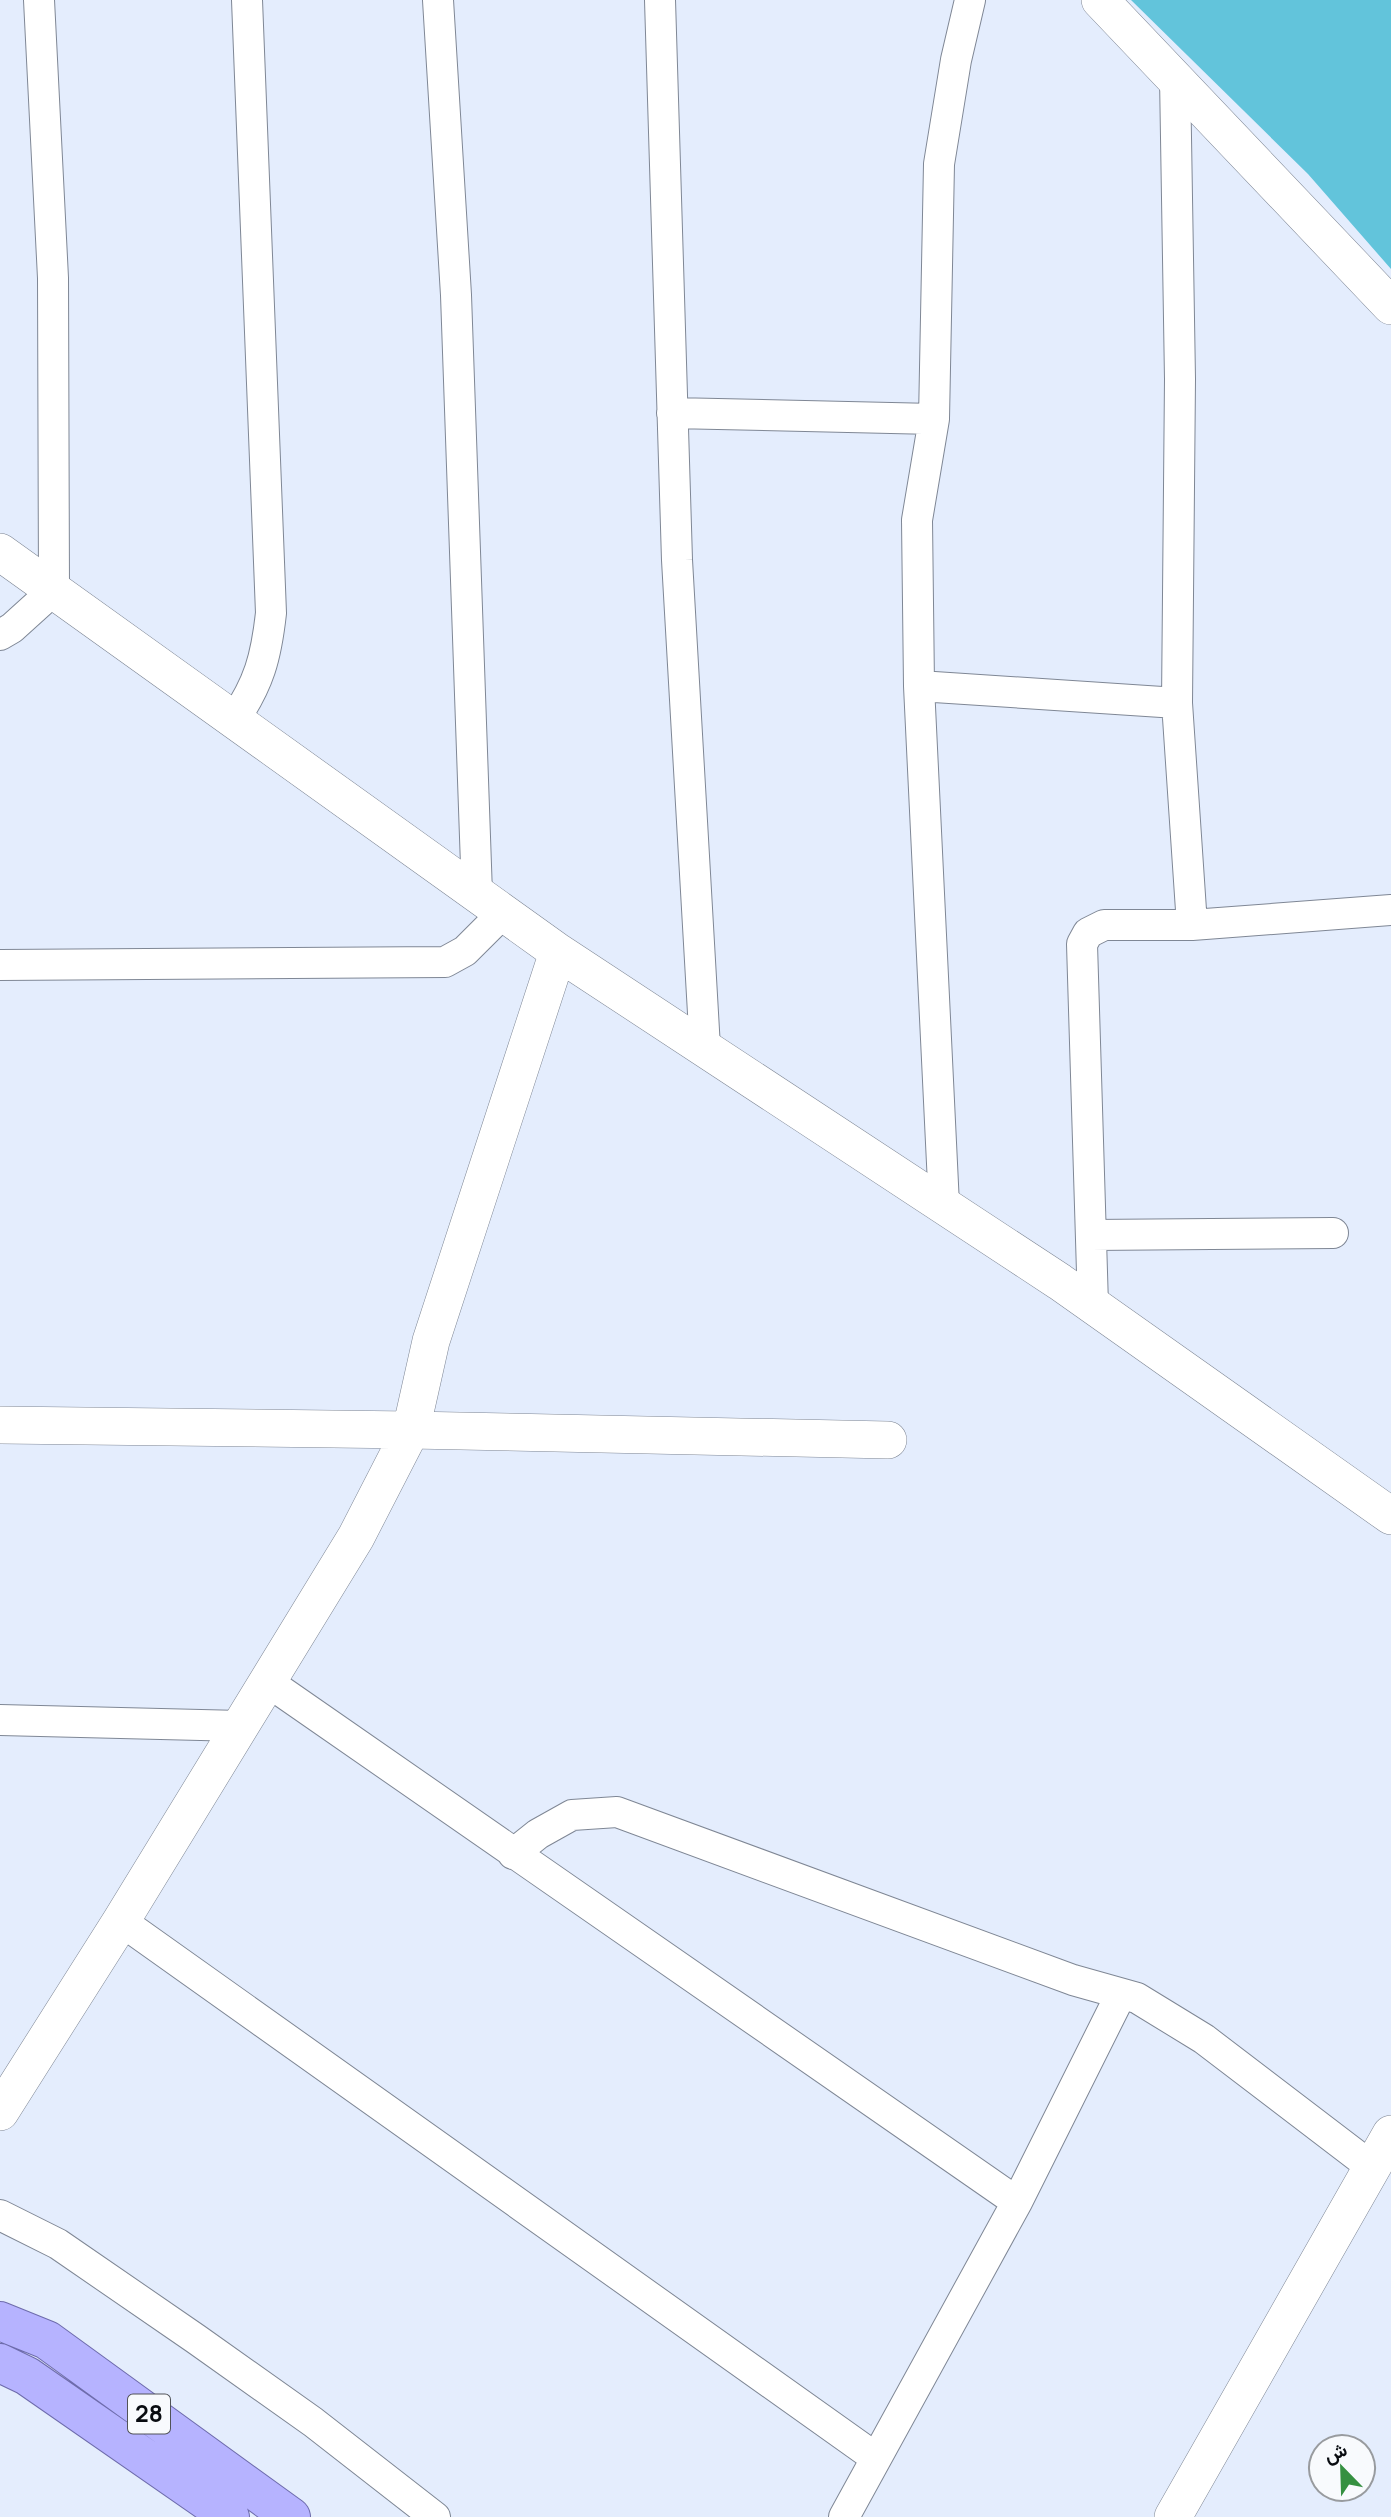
<svg xmlns="http://www.w3.org/2000/svg" width="1391" height="2517" viewBox="0 0 1391 2517" font-family="Manrope,Vazirmatn,sans-serif">
<style>
.water{fill:#62c4db}
.lines{fill:none;stroke-linecap:round;stroke-linejoin:round}
.minor-casing{stroke:#7f8795;stroke-width:32}
.tertiary-casing{stroke:#7f8795;stroke-width:38}
.trunk-casing{stroke:#6e6cac;stroke-width:40}
.minor{stroke:#fff;stroke-width:30}
.tertiary{stroke:#fff;stroke-width:37}
.trunk{stroke:#b6b3ff;stroke-width:38}
.labels{text-anchor:middle;stroke-width:6;stroke-linejoin:round;paint-order:stroke}
.shield{fill:#f8fafd;stroke:#515358;stroke-width:2}
.shield-label{font-size:23px;font-weight:bold;fill:#090c11}
</style>
<rect width="100%" height="100%" fill="#e4edfd"/>
<path class="water" d="M 1131,0 L 1391,0 L 1391,269 L 1308,174 Z"/>
<g class="lines">
<defs>
<path id="minor" d="M 438,0 L 456,295 L 477,894
M 660,0 L 677,560 L 705,1048
M 1175,77 L 1180,379 L 1177,703 L 1192,925
M 672,413 L 934,419
M 0,635 L 12,628 L 54,590 L 53,278 L 39,0
M 919,686 L 1177,703
M 234,720 C 259,683 266,658 271,613 L 247,0
M 0,965 L 445,962 L 465,951 L 503,913
M 944,1205 L 919,686 L 917,520 L 934,419 L 939,164 L 956,60 L 970,0
M 1091,1235 L 1333,1233
M 1093,1305 L 1082,944 L 1088,933 L 1104,925 L 1192,925 L 1391,910
M 268,1682 L 1017,2202
M 0,1720 L 241,1726
M 513,1854 L 538,1834 L 572,1815 L 617,1812 L 1073,1980 L 1137,1998 L 1204,2039 L 1373,2168
M 121,1921 L 876,2458
M 0,2215 L 58,2244 L 196,2339 L 313,2422 L 435,2517
M 844,2517 L 1017,2202 L 1121,1994"/>
<path id="tertiary" d="M 1100,0 L 1391,306
M 0,552 L 558,952 L 1060,1282 L 1391,1516
M 0,1425 L 411,1430 L 888,1440
M 0,2112 L 121,1921 L 356,1537 L 411,1430 L 431,1341 L 558,952
M 1173,2517 L 1391,2134"/>
<path id="trunk" d="M 0,2321 L 47,2340 L 291,2517
M 0,2363 L 27,2376 L 230,2517"/>
</defs>
<use href="#minor" class="minor-casing"/>
<use href="#tertiary" class="tertiary-casing"/>
<use href="#trunk" class="trunk-casing"/>
<use href="#minor" class="minor"/>
<use href="#tertiary" class="tertiary"/>
<use href="#trunk" class="trunk"/>
</g>
<g class="labels">
<rect class="shield" x="128" y="2394.5" width="42" height="39" rx="5"/>
<g class="shield-label">
<text x="149" y="2422">28</text>
</g>
</g>
<g transform="translate(1342 2468) rotate(337)"><circle r="33" fill="#f8fafd" stroke="#989b9f" stroke-width="2"/>
<path d="M0-5L12 26L0 18L-12 26Z" fill="#359041"/>
<text y="-10" font-size="19" font-weight="bold" text-anchor="middle" fill="#090c11">ش</text>
</g>
</svg>
